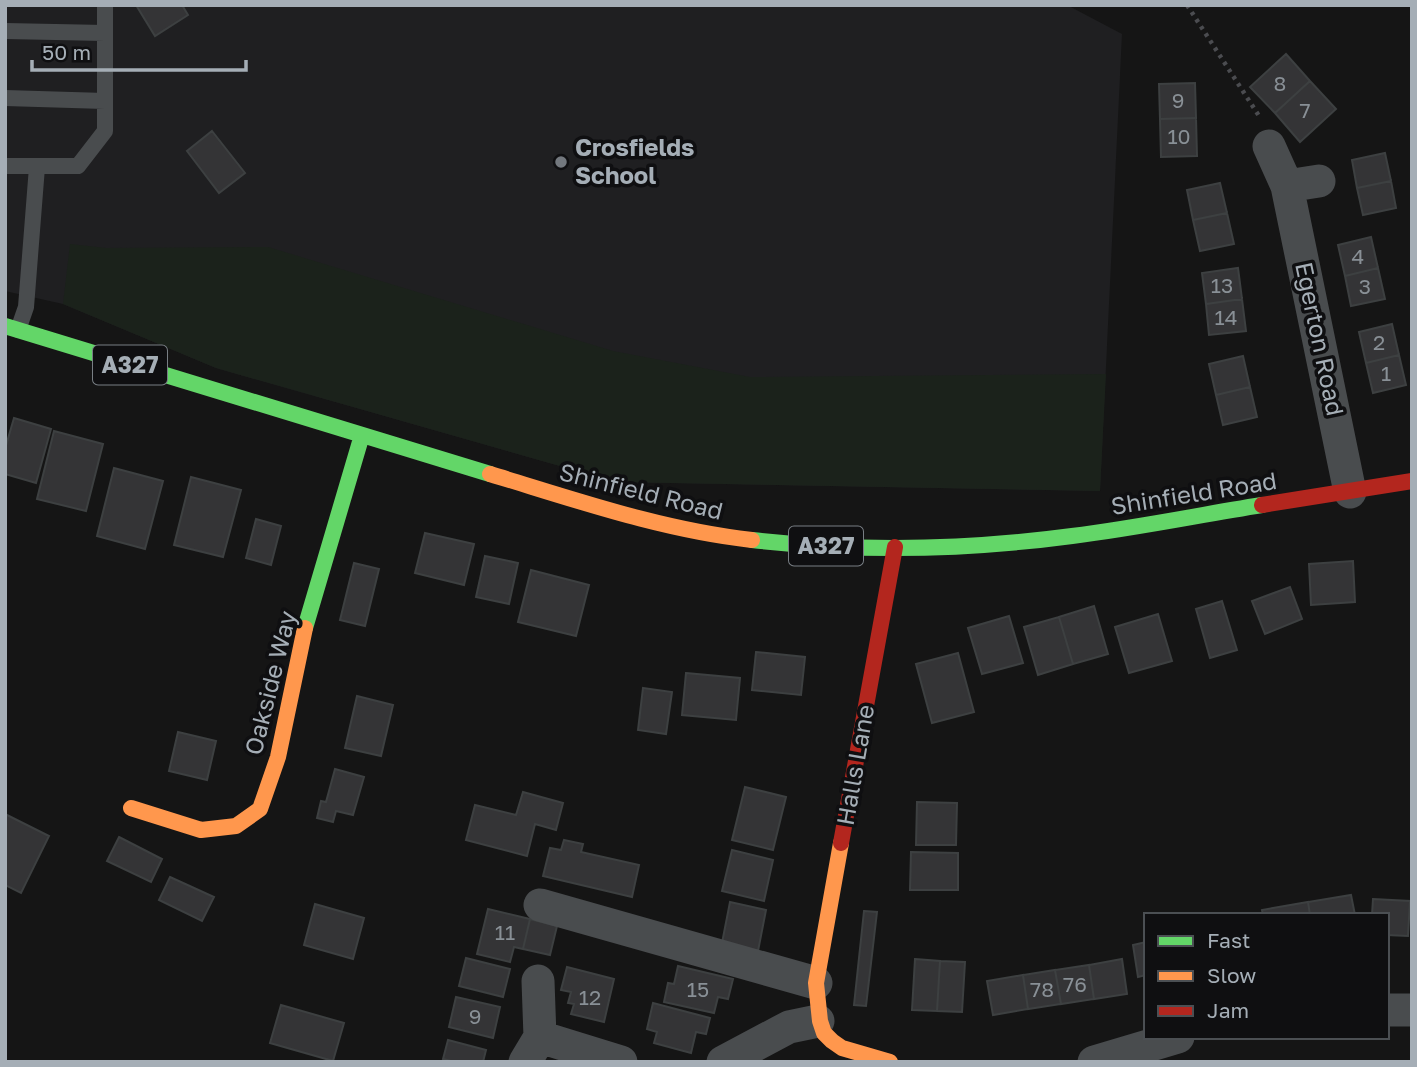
<svg xmlns="http://www.w3.org/2000/svg" width="1417" height="1067" viewBox="0 0 1417 1067" font-family="'Golos Text',sans-serif">
<style>
.built{fill:#1f1f21}
.green{fill:#1b221b}
.building{fill:#343436;stroke:#3d4041;stroke-width:2}
.lines{fill:none;stroke-linecap:round;stroke-linejoin:round}
.path{stroke:#4b4c50;stroke-width:4.5;stroke-dasharray:3.5 5;stroke-linecap:butt}
.lane{stroke:#494c4e;stroke-width:16}
.street{stroke:#494c4e;stroke-width:33}
.fast{stroke:#63d668;stroke-width:16}
.slow{stroke:#ff974d;stroke-width:16}
.jam{stroke:#b3261e;stroke-width:16}
.poi-dot{fill:#73787e;stroke:#0f0f11;stroke-width:2.5}
.labels{text-anchor:middle;stroke-width:7;stroke-linejoin:round;paint-order:stroke}
.number-label{font-size:21px;fill:#899096}
.shield{fill:#0f0f11;stroke:#787e84;stroke-width:2}
.shield-label{font-size:23px;font-weight:bold;fill:#a5aeb6}
.poi-label{font-size:24px;font-weight:bold;fill:#a5aeb6;stroke:#0f0f11;text-anchor:start}
.street-label{font-size:24px;fill:#a5aeb6;stroke:#0f0f11}
</style>
<rect width="100%" height="100%" fill="#151515"/>
<path class="built" d="M 5,5 L 1067,5 L 1122,34 L 1100,491 L 616,482 L 216,368 L 63,304 L 5,291 Z"/>
<path class="green" d="M 70,244 L 106,248 L 268,247 L 613,351 L 750,377 L 1106,374 L 1100,491 L 616,482 L 216,368 L 63,304 Z"/>
<path class="building" d="M 136,5 L 182,5 L 188,15 L 155,36 Z
M 1286,54 L 1310,81 L 1275,113 L 1250,87 Z
M 1310,81 L 1336,109 L 1300,142 L 1275,113 Z
M 1195,83 L 1196,118 L 1160,119 L 1159,84 Z
M 1196,118 L 1197,156 L 1161,157 L 1160,119 Z
M 212,131 L 245,173 L 219,193 L 187,151 Z
M 1385,153 L 1391,181 L 1357,188 L 1352,160 Z
M 1391,181 L 1396,208 L 1363,215 L 1357,188 Z
M 1220,183 L 1227,213 L 1193,220 L 1187,190 Z
M 1227,213 L 1234,244 L 1200,251 L 1193,220 Z
M 1371,237 L 1378,268 L 1345,276 L 1338,245 Z
M 1238,268 L 1242,299 L 1206,304 L 1202,273 Z
M 1378,268 L 1385,299 L 1351,306 L 1345,276 Z
M 1242,299 L 1246,331 L 1209,335 L 1206,304 Z
M 1392,324 L 1399,355 L 1366,363 L 1359,332 Z
M 1399,355 L 1406,385 L 1373,393 L 1366,363 Z
M 1243,356 L 1250,387 L 1216,395 L 1209,364 Z
M 1250,387 L 1257,417 L 1223,425 L 1216,395 Z
M 14,418 L 51,429 L 36,483 L 5,474 L 5,449 Z
M 54,431 L 103,444 L 86,511 L 37,499 Z
M 114,468 L 163,481 L 145,549 L 97,536 Z
M 191,477 L 241,490 L 223,557 L 174,545 Z
M 256,519 L 281,526 L 271,565 L 246,558 Z
M 425,533 L 474,544 L 464,585 L 415,573 Z
M 485,556 L 518,563 L 509,604 L 476,597 Z
M 1353,561 L 1355,602 L 1311,605 L 1309,564 Z
M 354,563 L 379,569 L 365,626 L 340,620 Z
M 531,570 L 589,585 L 576,636 L 518,622 Z
M 1290,587 L 1302,619 L 1265,634 L 1252,601 Z
M 1222,601 L 1237,650 L 1210,658 L 1196,609 Z
M 1094,606 L 1108,654 L 1073,664 L 1059,617 Z
M 1158,614 L 1172,661 L 1129,673 L 1115,627 Z
M 1009,616 L 1023,663 L 982,674 L 968,628 Z
M 1059,617 L 1073,664 L 1038,675 L 1024,627 Z
M 756,652 L 805,657 L 801,695 L 752,690 Z
M 958,653 L 974,712 L 932,723 L 916,664 Z
M 686,673 L 740,678 L 736,720 L 682,715 Z
M 643,688 L 672,692 L 666,734 L 638,730 Z
M 357,696 L 393,705 L 381,756 L 345,748 Z
M 178,732 L 216,741 L 207,780 L 169,771 Z
M 335,769 L 364,777 L 353,815 L 336,811 L 333,822 L 317,818 L 321,801 L 326,802 Z
M 745,787 L 786,797 L 773,850 L 732,840 Z
M 523,792 L 563,803 L 556,830 L 535,824 L 527,856 L 466,840 L 475,805 L 516,815 Z
M 917,802 L 957,803 L 956,845 L 916,845 Z
M 5,814 L 49,836 L 21,893 L 5,885 Z
M 119,837 L 162,859 L 151,882 L 107,861 Z
M 564,840 L 583,844 L 581,852 L 639,865 L 632,897 L 543,876 L 550,848 L 561,850 Z
M 732,850 L 773,860 L 764,901 L 722,891 Z
M 911,852 L 958,853 L 958,890 L 910,890 Z
M 170,877 L 214,897 L 202,921 L 159,900 Z
M 1351,895 L 1355,915 L 1310,915 L 1308,902 Z
M 1373,899 L 1410,901 L 1408,936 L 1387,935 L 1387,915 L 1372,915 Z
M 730,902 L 766,910 L 758,951 L 722,943 Z
M 1308,902 L 1310,915 L 1263,915 L 1262,910 Z
M 315,904 L 364,918 L 353,959 L 304,945 Z
M 488,909 L 530,919 L 523,949 L 514,947 L 510,962 L 477,954 Z
M 864,911 L 877,912 L 866,1006 L 854,1005 Z
M 530,919 L 557,926 L 550,955 L 523,949 Z
M 1146,942 L 1146,975 L 1138,977 L 1133,945 Z
M 466,958 L 510,969 L 503,997 L 459,986 Z
M 915,959 L 940,961 L 937,1011 L 912,1010 Z
M 1122,959 L 1127,994 L 1094,999 L 1089,965 Z
M 940,961 L 965,962 L 962,1012 L 937,1011 Z
M 1089,965 L 1094,999 L 1061,1004 L 1055,970 Z
M 678,966 L 733,979 L 728,999 L 718,997 L 714,1013 L 664,1002 L 668,983 L 674,984 Z
M 567,967 L 614,979 L 604,1022 L 571,1014 L 574,1004 L 568,1003 L 571,992 L 561,990 Z
M 1055,970 L 1061,1004 L 1028,1009 L 1023,975 Z
M 1023,975 L 1028,1009 L 993,1015 L 987,981 Z
M 456,997 L 500,1007 L 493,1038 L 449,1027 Z
M 653,1003 L 710,1018 L 706,1034 L 696,1032 L 691,1053 L 654,1043 L 657,1032 L 647,1029 Z
M 281,1005 L 344,1023 L 333,1061 L 270,1043 Z
M 448,1040 L 486,1050 L 483,1062 L 455,1062 L 443,1059 Z"/>
<g class="lines">
<path class="path" d="M 1187,5 L 1261,119"/>
<path class="lane" d="M 5,31 L 105,33
M 5,98 L 105,101
M 5,166 L 78,166 L 105,131 L 105,5
M 18,330 L 26,307 L 37,167"/>
<path class="street" d="M 1269,146 L 1287,186 L 1350,492
M 1287,186 L 1319,181
M 540,905 L 816,983
M 538,981 L 540,1037
M 1387,1010 L 1412,1010
M 525,1062 L 540,1037 L 621,1062
M 723,1062 L 789,1027 L 818,1021
M 1094,1062 L 1178,1037"/>
<path class="fast" d="M 5,326 L 490,474
M 752,540 C 857,552 967,550 1072,536 C 1136,528 1199,515 1262,505
M 305,628 L 362,435"/>
<path class="slow" d="M 490,474 C 576,500 662,530 752,540
M 131,808 L 201,830 L 236,826 L 260,809 L 278,757 L 305,628
M 841,843 L 816,983 L 820,1021 L 824,1033 L 832,1041 L 842,1048 L 890,1062"/>
<path class="jam" d="M 1262,505 L 1412,481
M 841,843 L 895,547"/>
</g>
<circle class="poi-dot" cx="561" cy="162" r="7"/>
<g class="labels">
<g class="number-label">
<text x="1280" y="91">8</text>
<text x="1178" y="108">9</text>
<text x="1305" y="118">7</text>
<text x="1179" y="144">10</text>
<text x="1358" y="264">4</text>
<text x="1222" y="293">13</text>
<text x="1365" y="294">3</text>
<text x="1226" y="325">14</text>
<text x="1379" y="350">2</text>
<text x="1386" y="381">1</text>
<text x="505" y="940">11</text>
<text x="1075" y="992">76</text>
<text x="698" y="997">15</text>
<text x="1042" y="997">78</text>
<text x="590" y="1005">12</text>
<text x="475" y="1024">9</text>
</g>
<g class="shield">
<rect x="93" y="345.5" width="74" height="39" rx="5"/>
<rect x="789" y="526.5" width="74" height="39" rx="5"/>
</g>
<g class="shield-label">
<text x="130" y="373">A327</text>
<text x="826" y="554">A327</text>
</g>
<g class="poi-label">
<text x="575" y="156">Crosfields<tspan x="575" dy="28">School</tspan></text>
</g>
<g class="street-label">
<text transform="translate(1319 339) rotate(78)" y="8">Egerton Road</text>
<text transform="translate(641 492) rotate(14)" y="8">Shinfield Road</text>
<text transform="translate(1194 494) rotate(-9)" y="8">Shinfield Road</text>
<text transform="translate(271 683) rotate(-76)" y="8">Oakside Way</text>
<text transform="translate(856 765) rotate(-80)" y="8">Halls Lane</text>
</g>
</g>
<rect width="1417" height="1067" fill="none" stroke="#a5aeb6" stroke-width="14"/>
<rect x="1144" y="913" width="245" height="126" fill="#0f0f11" stroke="#4b4f53" stroke-width="2"/>
<rect x="1158" y="936" width="35" height="10" fill="#63d668" stroke="#4b4f53" stroke-width="2"/>
<text x="1207" y="948" font-size="21" fill="#a5aeb6">Fast</text>
<rect x="1158" y="971" width="35" height="10" fill="#ff974d" stroke="#4b4f53" stroke-width="2"/>
<text x="1207" y="983" font-size="21" fill="#a5aeb6">Slow</text>
<rect x="1158" y="1006" width="35" height="10" fill="#b3261e" stroke="#4b4f53" stroke-width="2"/>
<text x="1207" y="1018" font-size="21" fill="#a5aeb6">Jam</text>
<path d="M32 60v10h214v-10" fill="none" stroke="#a5aeb6" stroke-width="3.5"/>
<text x="42" y="60" font-size="21" fill="#a5aeb6" stroke="#0f0f11" stroke-width="5" paint-order="stroke">50 m</text>
</svg>
